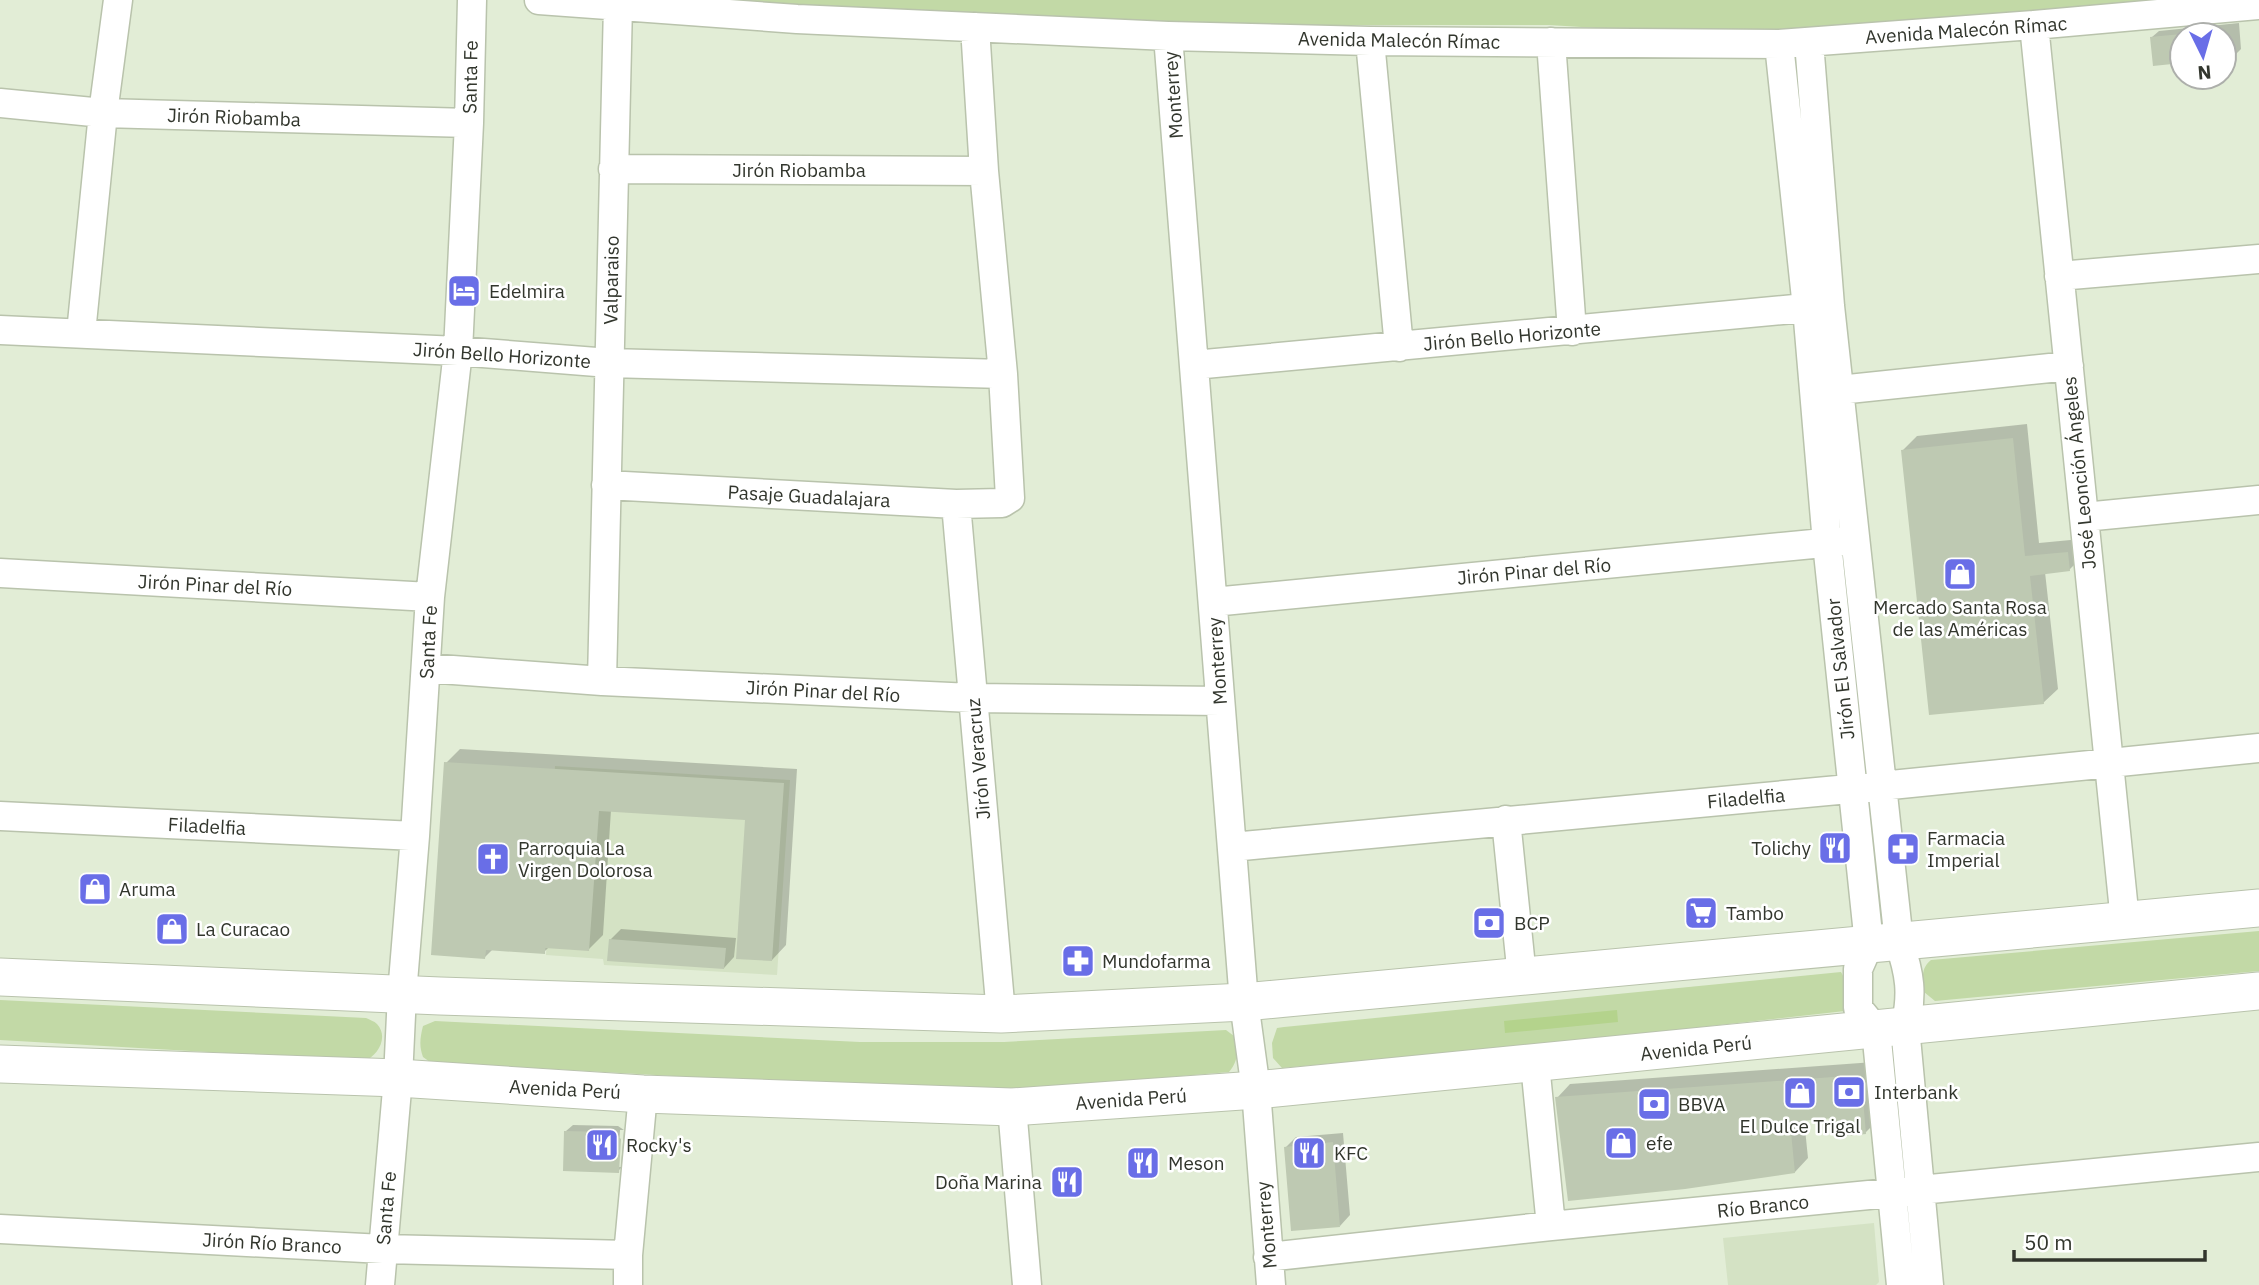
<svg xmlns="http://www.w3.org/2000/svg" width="2259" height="1285" viewBox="0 0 2259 1285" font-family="'IBM Plex Sans',sans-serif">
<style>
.built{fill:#d4e2c4}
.green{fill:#c2d9a6}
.water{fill:#b4d38c}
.shadow{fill:#0003;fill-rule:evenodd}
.building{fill:#bec9b2}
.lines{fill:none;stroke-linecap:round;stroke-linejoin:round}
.minor-casing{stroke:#b9c3ac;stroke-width:31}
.major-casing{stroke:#b9c3ac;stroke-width:39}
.minor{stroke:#fff;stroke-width:28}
.major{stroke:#fff;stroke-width:37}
.labels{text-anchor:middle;stroke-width:5;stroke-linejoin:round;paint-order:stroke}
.street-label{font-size:19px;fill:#32362d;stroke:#fff}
.poi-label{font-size:19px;fill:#32362d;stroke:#fff;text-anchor:start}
</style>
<rect width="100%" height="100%" fill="#e2edd6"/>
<path class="built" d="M 555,766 L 790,780 L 777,975 L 604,965 L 603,959 L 546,955 Z
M 1874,1223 L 1879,1282 L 1876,1285 L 1728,1285 L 1723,1238 Z"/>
<path class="green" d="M 728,0 L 2210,0 L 1742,37 L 1549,25 L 1224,25 L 805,6 Z
M 2259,931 L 2259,971 L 1935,1001 L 1924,992 C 1923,979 1920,969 1931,960 Z
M 1841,972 C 1849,985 1850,997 1845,1011 L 1568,1042 L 1282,1068 L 1273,1058 L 1272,1043 L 1277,1028 L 1284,1027 Z
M 0,1000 L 366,1018 C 370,1020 374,1021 377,1024 C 389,1037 378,1056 364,1061 L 0,1040 Z
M 435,1021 L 860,1042 L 1004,1042 L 1226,1030 L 1234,1036 C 1238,1050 1239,1060 1229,1072 L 1017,1090 L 896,1089 L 430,1062 L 423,1057 C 419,1046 420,1038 423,1026 Z"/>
<path class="water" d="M 1617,1010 L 1618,1022 L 1505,1033 L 1504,1021 Z"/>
<path class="shadow" d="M 2239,23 L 2241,49 L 2234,56 L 2224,57 L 2224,35 L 2182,35 L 2182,61 L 2152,37 L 2159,31 Z
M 2027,424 L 2039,543 L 2081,539 L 2083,556 L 2069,570 L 2045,572 L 2058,689 L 2043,703 L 1903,450 L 1917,436 Z
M 460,749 L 797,769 L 786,945 L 772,960 L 747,819 L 611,810 L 603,935 L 589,949 L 550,946 L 544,952 L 493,949 L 484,958 L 446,763 Z
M 621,929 L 736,938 L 734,957 L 724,968 L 610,940 Z
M 1874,1062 L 1879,1119 L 1865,1133 L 1836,1116 L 1804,1119 L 1808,1158 L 1795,1172 L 1557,1098 L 1570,1084 Z
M 573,1125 L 618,1126 L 627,1132 L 625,1164 L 618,1171 L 566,1131 ZM 620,1130 L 624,1130 L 621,1167 L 618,1167 Z
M 1343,1133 L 1350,1215 L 1340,1226 L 1285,1148 L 1296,1137 Z"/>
<path class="building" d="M 2182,34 L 2182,63 L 2153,66 L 2150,37 Z
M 2013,438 L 2025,556 L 2068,552 L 2070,571 L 2030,576 L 2044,704 L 1929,715 L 1901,450 Z
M 444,762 L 784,783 L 772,961 L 736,959 L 745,820 L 599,811 L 589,951 L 545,948 L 545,954 L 486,950 L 485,959 L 431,955 Z
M 609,939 L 726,948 L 724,969 L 607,961 Z
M 1861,1075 L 1866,1134 L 1836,1137 L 1835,1118 L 1790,1122 L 1795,1173 L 1685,1189 L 1568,1201 L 1555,1097 Z
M 564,1131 L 611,1132 L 621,1139 L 619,1173 L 563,1171 Z
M 1333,1142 L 1340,1227 L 1291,1231 L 1284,1147 Z"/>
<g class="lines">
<defs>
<path id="minor" d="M 539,0 L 797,19 L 1168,36 L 1370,41 L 1779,44 L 2034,25 L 2259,5
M 2034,25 L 2125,921
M 1168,36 L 1244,1002 L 1256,1090 L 1271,1285
M 1370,41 L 1399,347
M 1551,42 L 1572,331
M 1809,42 L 1830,306 L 1899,942 C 1910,974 1913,994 1905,1027 L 1929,1285
M 1779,44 L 1807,308 L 1827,543 L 1869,944 L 1858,969 L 1858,1008 L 1876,1030 L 1901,1285
M 0,103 L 103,113 L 469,123
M 613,169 L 984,171
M 2059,276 L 2259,259
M 0,330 L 458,351 L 609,363 L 1003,374
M 81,333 L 103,113 L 118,0
M 1194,365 L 1826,306
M 1839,390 L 2069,366
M 606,485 L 956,504 L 1002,503 L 1010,498 L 1003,374 L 984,171 L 975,27
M 956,504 L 1001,1014
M 2084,517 L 2259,500
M 0,573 L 430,597
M 1213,602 L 1844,541
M 426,668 L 602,681 L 972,698 L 1220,701
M 602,681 L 618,5
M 0,816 L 415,836
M 1506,820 L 1522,977
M 1232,847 L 1881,786 L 2259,748
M 1535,1064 L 1551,1226
M 1012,1107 L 1027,1285
M 0,1229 L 383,1249 L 628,1255
M 1268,1257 L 1551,1226 L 2259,1157
M 380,1285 L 398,1078 L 402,994 L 415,836 L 430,597 L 458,351 L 469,123 L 472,0
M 628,1285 L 628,1255 L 643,1094"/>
<path id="major" d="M 0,977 L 440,996 L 1001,1014 L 1244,1002 L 2259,908
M 0,1064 L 398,1078 L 643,1094 L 1012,1107 L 1256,1090 L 2259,991"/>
</defs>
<use href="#minor" class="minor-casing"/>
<use href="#major" class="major-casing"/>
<use href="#minor" class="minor"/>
<use href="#major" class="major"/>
</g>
<defs>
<symbol id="hotel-square" viewBox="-11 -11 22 22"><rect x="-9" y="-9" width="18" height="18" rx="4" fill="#696ee7" stroke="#fff"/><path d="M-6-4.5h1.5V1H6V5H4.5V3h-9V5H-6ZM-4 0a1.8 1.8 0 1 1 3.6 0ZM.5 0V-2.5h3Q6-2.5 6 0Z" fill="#fff"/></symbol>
<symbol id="shop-square" viewBox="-11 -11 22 22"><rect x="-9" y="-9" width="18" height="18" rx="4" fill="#696ee7" stroke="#fff"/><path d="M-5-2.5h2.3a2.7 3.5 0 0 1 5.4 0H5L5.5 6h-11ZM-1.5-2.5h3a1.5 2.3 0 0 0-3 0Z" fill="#fff"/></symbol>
<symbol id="restaurant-square" viewBox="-11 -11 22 22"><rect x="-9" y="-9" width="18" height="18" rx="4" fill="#696ee7" stroke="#fff"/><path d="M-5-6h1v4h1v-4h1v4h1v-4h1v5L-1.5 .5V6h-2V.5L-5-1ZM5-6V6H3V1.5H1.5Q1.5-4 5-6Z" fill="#fff"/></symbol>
<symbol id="pharmacy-square" viewBox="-11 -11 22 22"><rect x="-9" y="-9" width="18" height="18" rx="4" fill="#696ee7" stroke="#fff"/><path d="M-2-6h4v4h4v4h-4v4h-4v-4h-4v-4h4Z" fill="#fff"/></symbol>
<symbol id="church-square" viewBox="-11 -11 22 22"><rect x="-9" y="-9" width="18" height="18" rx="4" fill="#696ee7" stroke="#fff"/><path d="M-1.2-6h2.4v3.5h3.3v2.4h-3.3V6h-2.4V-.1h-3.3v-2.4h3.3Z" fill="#fff"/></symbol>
<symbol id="supermarket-square" viewBox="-11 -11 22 22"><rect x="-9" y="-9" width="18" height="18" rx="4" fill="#696ee7" stroke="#fff"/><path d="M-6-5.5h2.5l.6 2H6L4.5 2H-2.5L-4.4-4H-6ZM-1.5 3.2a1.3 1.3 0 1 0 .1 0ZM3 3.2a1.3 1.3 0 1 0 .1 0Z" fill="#fff"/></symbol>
<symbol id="bank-square" viewBox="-11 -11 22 22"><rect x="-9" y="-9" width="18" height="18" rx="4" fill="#696ee7" stroke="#fff"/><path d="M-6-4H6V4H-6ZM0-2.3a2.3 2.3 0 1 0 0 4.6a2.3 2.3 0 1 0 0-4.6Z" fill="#fff"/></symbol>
</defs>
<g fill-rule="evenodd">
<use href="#hotel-square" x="445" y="272" width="38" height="38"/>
<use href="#shop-square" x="1941" y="555" width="38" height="38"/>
<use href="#restaurant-square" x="1816" y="829" width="38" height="38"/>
<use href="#pharmacy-square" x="1884" y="830" width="38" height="38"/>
<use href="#church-square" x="474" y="840" width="38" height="38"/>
<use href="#shop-square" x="76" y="870" width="38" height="38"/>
<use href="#supermarket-square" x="1682" y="894" width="38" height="38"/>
<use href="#bank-square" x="1470" y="904" width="38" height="38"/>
<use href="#shop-square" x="153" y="910" width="38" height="38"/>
<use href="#pharmacy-square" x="1059" y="942" width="38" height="38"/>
<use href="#bank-square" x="1830" y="1073" width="38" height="38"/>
<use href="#shop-square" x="1781" y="1074" width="38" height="38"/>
<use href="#bank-square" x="1635" y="1085" width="38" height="38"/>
<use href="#shop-square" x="1602" y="1124" width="38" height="38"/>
<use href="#restaurant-square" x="583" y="1126" width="38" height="38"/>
<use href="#restaurant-square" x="1290" y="1134" width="38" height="38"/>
<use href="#restaurant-square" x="1124" y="1144" width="38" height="38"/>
<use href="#restaurant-square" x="1048" y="1163" width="38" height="38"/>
</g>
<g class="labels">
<g class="street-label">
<text transform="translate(1966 30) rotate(-4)" y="7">Avenida Malecón Rímac</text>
<text transform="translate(1399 40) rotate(1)" y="7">Avenida Malecón Rímac</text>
<text transform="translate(470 77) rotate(-89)" y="7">Santa Fe</text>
<text transform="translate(1173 95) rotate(-94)" y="7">Monterrey</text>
<text transform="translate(234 117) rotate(2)" y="7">Jirón Riobamba</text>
<text x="799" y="177">Jirón Riobamba</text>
<text transform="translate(611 280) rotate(-89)" y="7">Valparaiso</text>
<text transform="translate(1512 336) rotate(-5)" y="7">Jirón Bello Horizonte</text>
<text transform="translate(502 355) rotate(4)" y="7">Jirón Bello Horizonte</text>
<text transform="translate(2079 473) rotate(-96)" y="7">José Leonción Ángeles</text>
<text transform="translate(809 496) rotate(3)" y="7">Pasaje Guadalajara</text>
<text transform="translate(1534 571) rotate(-5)" y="7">Jirón Pinar del Río</text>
<text transform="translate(215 585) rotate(3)" y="7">Jirón Pinar del Río</text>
<text transform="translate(428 642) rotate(-87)" y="7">Santa Fe</text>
<text transform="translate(1217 661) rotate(-94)" y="7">Monterrey</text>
<text transform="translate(1840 669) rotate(-96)" y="7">Jirón El Salvador</text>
<text transform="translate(823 691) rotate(3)" y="7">Jirón Pinar del Río</text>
<text transform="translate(978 759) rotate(-95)" y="7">Jirón Veracruz</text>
<text transform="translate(1746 798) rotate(-5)" y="7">Filadelfia</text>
<text transform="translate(207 826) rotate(3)" y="7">Filadelfia</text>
<text transform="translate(1696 1048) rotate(-6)" y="7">Avenida Perú</text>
<text transform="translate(565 1089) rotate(3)" y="7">Avenida Perú</text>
<text transform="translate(1131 1099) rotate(-4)" y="7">Avenida Perú</text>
<text transform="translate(1763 1206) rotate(-6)" y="7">Río Branco</text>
<text transform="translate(386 1208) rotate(-85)" y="7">Santa Fe</text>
<text transform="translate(1266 1225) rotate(-95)" y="7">Monterrey</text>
<text transform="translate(272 1243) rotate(3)" y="7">Jirón Río Branco</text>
</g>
<g class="poi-label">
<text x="489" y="298">Edelmira</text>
<text x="1960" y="614" text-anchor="middle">Mercado Santa Rosa<tspan x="1960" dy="22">de las Américas</tspan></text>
<text x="1927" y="845">Farmacia<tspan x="1927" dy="22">Imperial</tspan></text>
<text x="518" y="855">Parroquia La<tspan x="518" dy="22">Virgen Dolorosa</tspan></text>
<text x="1811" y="855" text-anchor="end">Tolichy</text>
<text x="119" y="896">Aruma</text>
<text x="1726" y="920">Tambo</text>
<text x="1514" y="930">BCP</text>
<text x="196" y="936">La Curacao</text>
<text x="1102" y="968">Mundofarma</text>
<text x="1874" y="1099">Interbank</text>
<text x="1678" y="1111">BBVA</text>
<text x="1800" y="1133" text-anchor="middle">El Dulce Trigal</text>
<text x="1646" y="1150">efe</text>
<text x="626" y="1152">Rocky's</text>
<text x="1334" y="1160">KFC</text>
<text x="1168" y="1170">Meson</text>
<text x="1042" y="1189" text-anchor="end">Doña Marina</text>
</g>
</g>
<g transform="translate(2203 56) rotate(175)"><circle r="33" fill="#ffffff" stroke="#adafab" stroke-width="2"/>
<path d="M0-5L12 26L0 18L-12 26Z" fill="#696ee7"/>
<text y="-10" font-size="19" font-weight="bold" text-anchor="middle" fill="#32362d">N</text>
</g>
<path d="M2014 1250v10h191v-10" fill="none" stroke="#32362d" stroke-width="3.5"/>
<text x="2024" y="1250" font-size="21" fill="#32362d" stroke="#ffffff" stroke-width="5" paint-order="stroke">50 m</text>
</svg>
